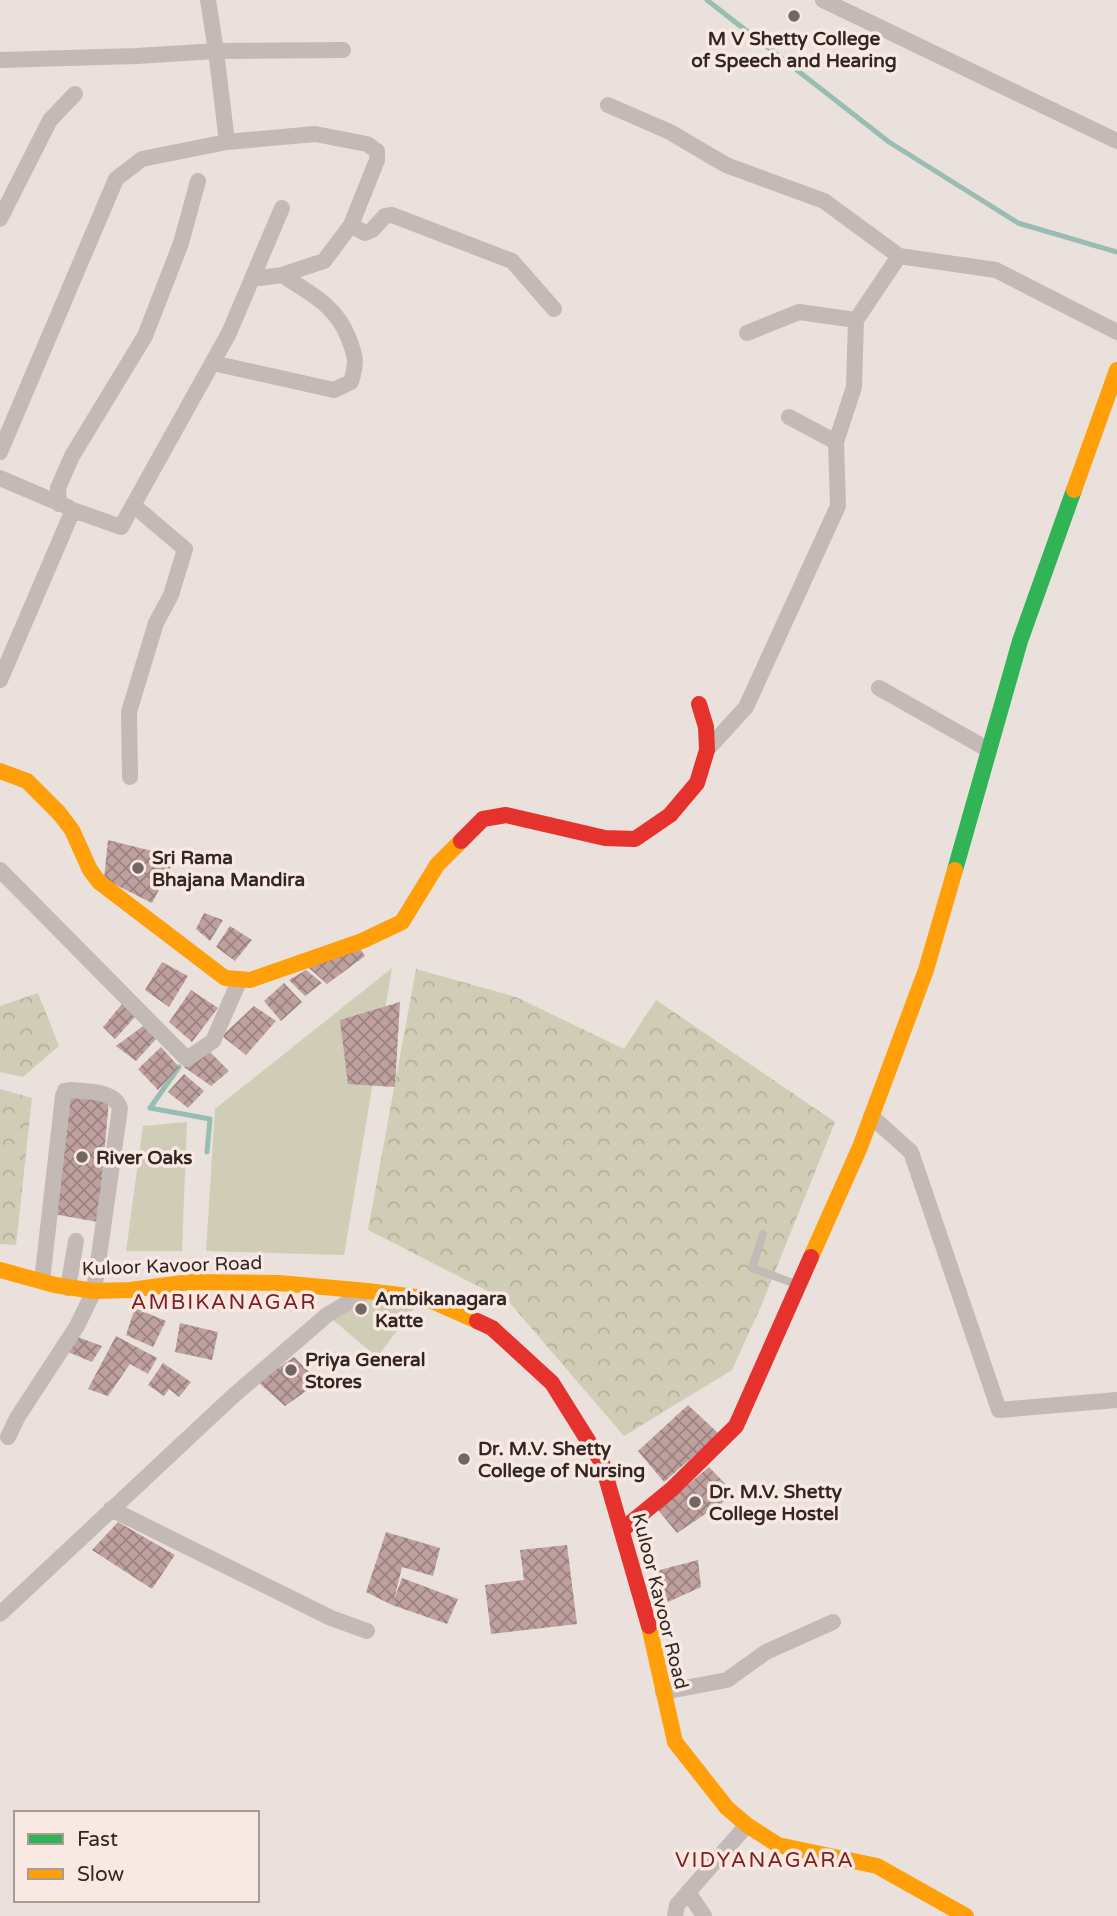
<svg xmlns="http://www.w3.org/2000/svg" width="1117" height="1916" viewBox="0 0 1117 1916" font-family="'Varela Round',sans-serif">
<style>
.green{fill:#d0cdb6}
.forest{fill:url(#forest-crowns)}
.lines{fill:none;stroke-linecap:round;stroke-linejoin:round}
.stream{stroke:#99bcb3;stroke-width:5}
.building{fill:url(#building-cross-hatch)}
.lane{stroke:#c3b9b6;stroke-width:8}
.street{stroke:#c3b9b6;stroke-width:16}
.fast{stroke:#30b455;stroke-width:16}
.slow{stroke:#ff9f0a;stroke-width:16}
.jam{stroke:#e5322d;stroke-width:16}
.poi-dot{fill:#736765;stroke:#f8e9e2;stroke-width:2.5}
.labels{text-anchor:middle;stroke-width:7;stroke-linejoin:round;paint-order:stroke}
.poi-label{font-size:19px;font-weight:bold;fill:#332625;stroke:#f8e9e2;text-anchor:start}
.street-label{font-size:19px;fill:#332625;stroke:#f8e9e2}
.neighbourhood-label{font-size:21px;letter-spacing:2px;fill:#801f20;stroke:#f8e9e2}
</style>
<defs>
<pattern id="forest-crowns" width="20" height="18" patternUnits="userSpaceOnUse" patternTransform="scale(1.75)"><rect width="20" height="18" fill="#d0cdb6"/><path d="M2 6a3 3 0 1 1 6 0M12 15a3 3 0 1 1 6 0" fill="none" stroke="#b3b09c"/></pattern>
<pattern id="building-cross-hatch" width="8" height="8" patternUnits="userSpaceOnUse" patternTransform="scale(1.75)"><rect width="8" height="8" fill="#bea09e"/><path d="M0 0l8 8M0 8l8-8" fill="none" stroke="#9b8281"/></pattern>
</defs>
<rect width="100%" height="100%" fill="#eae0dc"/>
<path class="green" d="M 392,968 L 344,1255 L 206,1251 L 215,1109 Z
M 187,1122 L 182,1251 L 126,1251 L 143,1126 Z
M 366,1298 L 419,1302 L 377,1357 L 327,1315 Z"/>
<path class="forest" d="M 416,969 L 516,997 L 624,1049 L 656,1000 L 835,1122 L 762,1304 L 732,1370 L 624,1436 L 509,1302 L 368,1230 Z
M 38,993 L 59,1046 L 23,1077 L 0,1072 L 0,1006 Z
M 0,1089 L 32,1098 L 16,1245 L 0,1244 Z"/>
<g class="lines">
<path class="stream" d="M 707,0 L 889,142 L 1018,223 L 1117,252
M 179,1067 L 150,1108 L 210,1119 L 207,1152"/>
</g>
<path class="building" d="M 108,840 L 176,857 L 152,903 L 104,879 Z
M 204,913 L 223,920 L 210,941 L 196,929 Z
M 230,926 L 252,940 L 235,961 L 216,947 Z
M 358,946 L 365,956 L 327,984 L 309,968 Z
M 162,962 L 188,976 L 169,1007 L 145,990 Z
M 306,970 L 322,983 L 305,996 L 289,980 Z
M 284,983 L 302,1002 L 281,1021 L 264,1001 Z
M 191,990 L 218,1008 L 192,1042 L 169,1022 Z
M 400,1002 L 395,1087 L 348,1084 L 340,1020 Z
M 122,1004 L 135,1017 L 115,1039 L 103,1027 Z
M 254,1006 L 276,1021 L 246,1055 L 222,1036 Z
M 143,1026 L 156,1039 L 136,1061 L 116,1046 Z
M 161,1047 L 179,1067 L 158,1090 L 138,1069 Z
M 209,1051 L 229,1071 L 211,1086 L 184,1067 Z
M 184,1074 L 204,1091 L 188,1108 L 168,1092 Z
M 69,1094 L 109,1100 L 98,1222 L 53,1214 Z
M 135,1308 L 166,1321 L 153,1347 L 126,1335 Z
M 180,1323 L 218,1332 L 212,1360 L 175,1352 Z
M 75,1336 L 102,1346 L 92,1362 L 68,1352 Z
M 116,1336 L 157,1358 L 148,1374 L 130,1364 L 108,1396 L 88,1389 Z
M 294,1357 L 319,1382 L 285,1406 L 258,1382 Z
M 163,1363 L 191,1382 L 179,1397 L 169,1389 L 164,1396 L 148,1385 Z
M 688,1405 L 719,1434 L 664,1482 L 638,1451 Z
M 709,1467 L 735,1494 L 677,1533 L 658,1510 Z
M 118,1522 L 175,1555 L 152,1589 L 92,1550 Z
M 386,1532 L 440,1548 L 433,1576 L 402,1567 L 394,1600 L 402,1578 L 458,1599 L 447,1624 L 392,1605 L 366,1592 Z
M 567,1545 L 577,1624 L 491,1634 L 485,1585 L 524,1580 L 520,1550 Z
M 698,1560 L 701,1587 L 668,1602 L 656,1571 Z"/>
<g class="lines">
<path class="lane" d="M 763,1234 L 752,1268 L 796,1284"/>
<path class="street" d="M 208,0 L 216,51 L 227,142
M 823,0 L 1117,141
M 0,60 L 137,56 L 216,51 L 343,50
M 608,105 L 670,132 L 726,165 L 824,201 L 899,256
M 0,219 L 50,120 L 75,94
M 282,275 L 324,261 L 351,225 L 365,233 L 372,230 L 385,216 L 392,215 L 512,261 L 554,309
M 747,333 L 799,312 L 856,320 L 899,256 L 996,270 L 1117,332
M 213,363 L 334,390 L 351,382 C 357,362 356,358 349,339 C 336,305 311,294 282,275 L 252,279
M 789,417 L 836,442
M 0,452 L 116,179 L 142,159 L 227,142 L 315,134 L 367,144 L 377,151 L 377,160 L 351,225
M 0,478 L 68,507
M 59,504 L 58,488 L 72,456 L 145,336 L 181,243 L 198,181
M 0,680 L 73,510 L 121,527 L 229,333 L 282,208
M 879,688 L 989,750
M 707,750 L 746,707 L 838,506 L 836,442 L 854,387 L 856,320
M 130,777 L 129,712 L 156,623 L 171,595 L 185,549 L 133,505
M 0,870 L 187,1059 L 213,1041 L 240,979
M 871,1116 L 911,1152 L 999,1410 L 1117,1400
M 68,1288 L 76,1241
M 8,1437 L 17,1418 L 77,1326 L 94,1291 L 120,1108 C 114,1090 87,1092 71,1090 L 65,1091 L 63,1096 L 42,1281
M 111,1509 L 331,1618 L 367,1631
M 0,1614 L 232,1397 L 327,1315 L 367,1291
M 663,1692 L 727,1680 L 766,1652 L 833,1622
M 688,1892 L 704,1916
M 675,1916 L 677,1905 L 747,1825"/>
<path class="fast" d="M 955,870 L 1020,641 L 1074,490"/>
<path class="slow" d="M 1074,490 L 1117,370
M 0,771 L 27,781 L 59,813 L 72,830 L 90,870 L 99,882 L 225,978 L 250,980 L 362,941 L 402,922 L 437,865 L 461,841
M 811,1257 L 860,1147 L 926,970 L 955,870
M 0,1270 L 55,1285 L 94,1291 L 130,1290 L 190,1282 L 279,1283 L 367,1291 L 425,1298 L 477,1321
M 649,1626 L 675,1742 L 727,1808 L 747,1825 L 778,1845 L 877,1866 L 966,1916"/>
<path class="jam" d="M 461,841 L 483,819 L 506,815 L 605,838 L 635,839 L 670,815 L 697,783 L 707,750 L 706,727 L 699,704
M 477,1321 L 492,1328 L 552,1383 L 602,1463 L 649,1626
M 622,1530 L 672,1489 L 736,1426 L 811,1257"/>
</g>
<g class="poi-dot">
<circle cx="794" cy="16" r="7"/>
<circle cx="138" cy="868" r="7"/>
<circle cx="82" cy="1157" r="7"/>
<circle cx="361" cy="1309" r="7"/>
<circle cx="291" cy="1370" r="7"/>
<circle cx="464" cy="1459" r="7"/>
<circle cx="695" cy="1502" r="7"/>
</g>
<g class="labels">
<g class="poi-label">
<text x="794" y="45" text-anchor="middle">M V Shetty College<tspan x="794" dy="22">of Speech and Hearing</tspan></text>
<text x="152" y="864">Sri Rama<tspan x="152" dy="22">Bhajana Mandira</tspan></text>
<text x="96" y="1164">River Oaks</text>
<text x="375" y="1305">Ambikanagara<tspan x="375" dy="22">Katte</tspan></text>
<text x="305" y="1366">Priya General<tspan x="305" dy="22">Stores</tspan></text>
<text x="478" y="1455">Dr. M.V. Shetty<tspan x="478" dy="22">College of Nursing</tspan></text>
<text x="709" y="1498">Dr. M.V. Shetty<tspan x="709" dy="22">College Hostel</tspan></text>
</g>
<g class="street-label">
<text transform="translate(172 1265) rotate(-2)" y="7">Kuloor Kavoor Road</text>
<text transform="translate(661 1601) rotate(76)" y="7">Kuloor Kavoor Road</text>
</g>
<g class="neighbourhood-label">
<text x="224" y="1309">AMBIKANAGAR</text>
<text x="765" y="1867">VIDYANAGARA</text>
</g>
</g>
<rect x="14" y="1811" width="245" height="91" fill="#f8e9e2" stroke="#a99b96" stroke-width="2"/>
<rect x="28" y="1834" width="35" height="10" fill="#30b455" stroke="#a99b96" stroke-width="2"/>
<text x="77" y="1846" font-size="21" fill="#332625">Fast</text>
<rect x="28" y="1869" width="35" height="10" fill="#ff9f0a" stroke="#a99b96" stroke-width="2"/>
<text x="77" y="1881" font-size="21" fill="#332625">Slow</text>
</svg>
